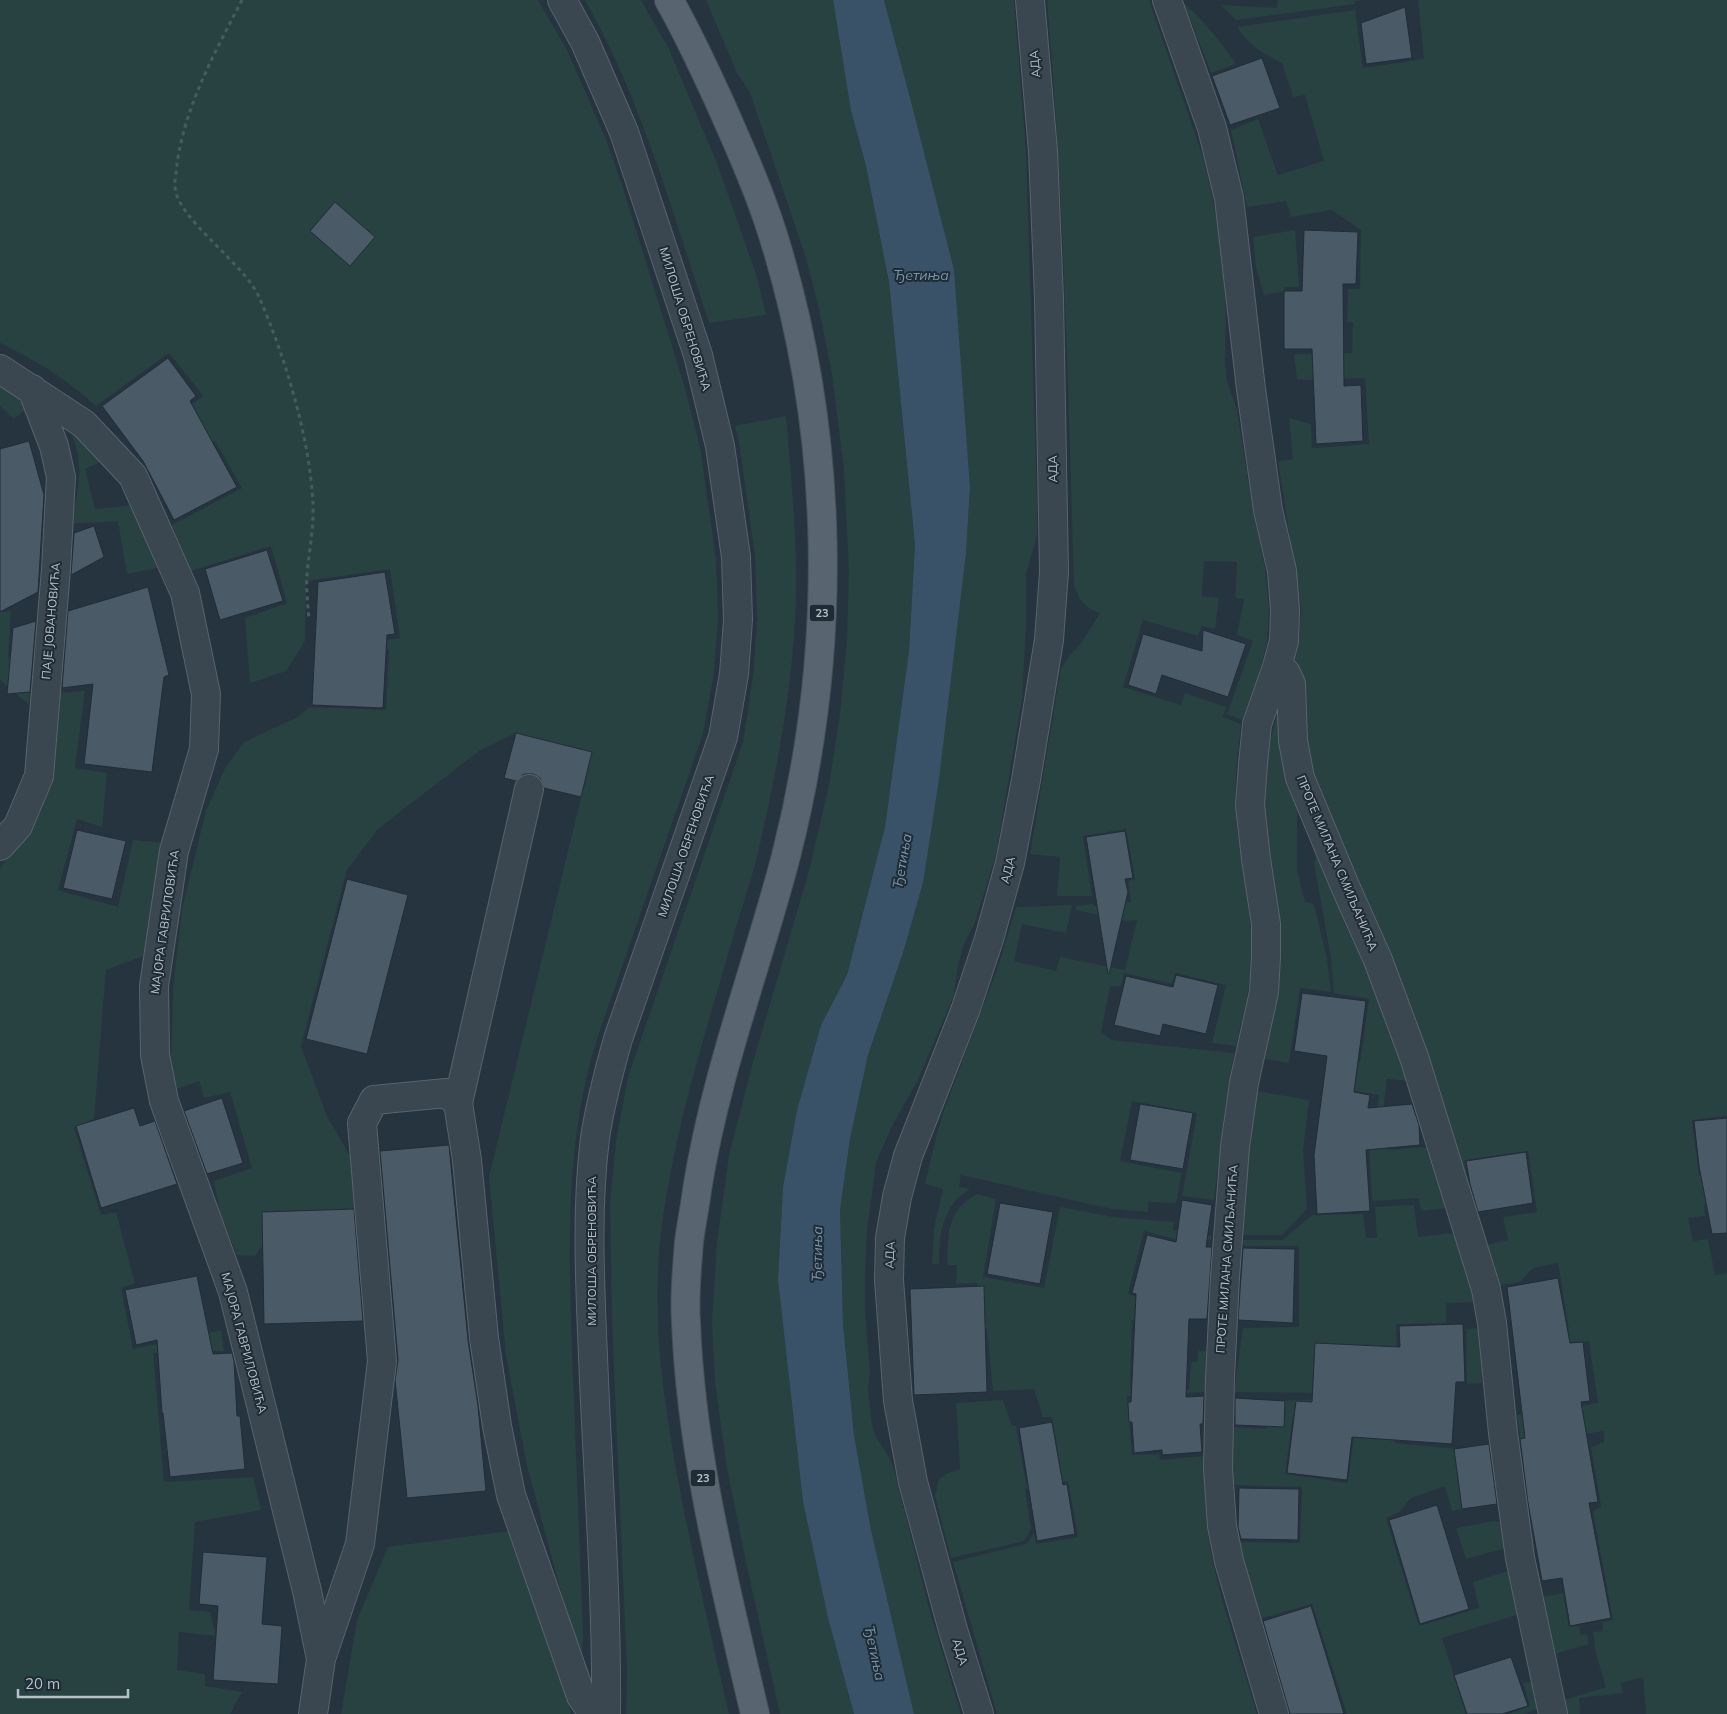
<svg xmlns="http://www.w3.org/2000/svg" width="1727" height="1714" viewBox="0 0 1727 1714" font-family="Mulish,sans-serif">
<style>
.green{fill:#284141}
.water{fill:#3a5267}
.building{fill:#4a5a66;stroke:#212d37}
.lines{fill:none;stroke-linecap:round;stroke-linejoin:round}
.minor-casing{stroke:#58646d;stroke-width:30}
.major-casing{stroke:#444f59;stroke-width:30}
.path{stroke:#465d5d;stroke-width:3;stroke-dasharray:4 4;stroke-linecap:butt}
.minor{stroke:#3a4650;stroke-width:28}
.major{stroke:#586570;stroke-width:28}
.labels{text-anchor:middle;stroke-width:4;stroke-linejoin:round;paint-order:stroke}
.shield{fill:#1f2b35;stroke:#89949d;stroke-width:1}
.shield-label{font-size:11px;font-weight:bold;fill:#b7c1ca}
.street-label{font-size:12px;fill:#b7c1ca;stroke:#1f2b35}
.water-label{font-size:14px;font-style:italic;fill:#7795ad;stroke:#1f2b35}
</style>
<rect width="100%" height="100%" fill="#263440"/>
<path class="green" d="M 0,0 L 538,0 L 567,50 L 606,139 L 623,188 L 685,388 L 700,447 L 716,559 L 718,619 L 714,673 L 703,734 L 597,1039 C 563,1147 569,1262 573,1374 C 576,1461 580,1548 583,1635 L 582,1659 L 575,1650 L 566,1610 L 527,1466 L 506,1356 L 489,1177 L 592,752 L 515,733 L 479,751 L 378,829 L 347,870 L 301,1046 L 326,1114 L 351,1158 L 356,1209 L 262,1212 L 263,1244 L 255,1256 L 237,1255 L 220,1213 L 214,1181 L 252,1168 L 230,1092 L 204,1098 L 199,1081 L 177,1089 L 171,1065 L 173,988 L 182,909 L 206,811 L 225,768 L 244,742 L 298,717 L 309,707 L 386,710 L 389,650 L 326,648 L 400,638 L 390,569 L 306,581 L 305,641 L 286,671 L 250,683 L 245,618 L 287,603 L 271,546 L 191,571 L 172,525 L 242,488 L 215,441 L 178,459 L 157,430 L 203,396 L 169,353 L 96,406 C 68,380 34,359 0,343 Z
M 585,0 L 641,0 L 668,47 L 717,163 L 757,277 L 766,315 L 709,323 C 673,214 642,101 585,0 Z
M 706,0 L 833,0 L 851,111 L 866,166 L 889,282 L 915,545 L 909,651 L 885,827 L 847,975 L 821,1025 L 797,1110 L 783,1187 L 778,1280 L 803,1502 L 828,1618 L 854,1714 L 780,1714 L 747,1567 L 726,1463 L 715,1382 L 712,1322 L 717,1242 L 729,1155 L 753,1062 L 810,867 L 829,785 L 840,714 L 847,639 L 849,571 L 844,470 L 832,374 L 819,309 L 806,258 L 750,93 L 736,71 Z
M 884,0 L 1014,0 L 1026,151 L 1037,497 L 1037,536 L 1026,573 L 1026,625 L 1022,700 L 996,855 L 975,922 L 964,944 L 958,966 L 954,995 L 917,1082 L 893,1124 L 876,1162 L 867,1232 L 865,1272 L 865,1313 L 870,1371 L 868,1388 L 872,1426 L 876,1437 L 890,1459 L 894,1469 L 929,1608 L 961,1714 L 914,1714 L 871,1530 L 854,1435 L 843,1324 L 840,1210 L 850,1139 L 868,1055 L 903,953 L 923,883 L 966,553 L 970,488 L 964,421 L 909,94 Z
M 1047,0 L 1149,0 L 1203,157 L 1212,194 L 1224,262 L 1226,317 L 1225,364 L 1227,381 L 1237,410 L 1251,499 L 1265,568 L 1269,608 L 1267,644 L 1259,673 L 1242,720 L 1227,714 L 1253,641 L 1237,635 L 1244,599 L 1235,598 L 1237,562 L 1204,561 L 1202,596 L 1219,598 L 1215,629 L 1202,626 L 1198,636 L 1143,620 L 1123,687 L 1181,705 L 1185,693 L 1226,707 L 1223,717 L 1241,724 C 1237,758 1233,793 1237,827 C 1241,871 1253,915 1252,960 C 1251,989 1242,1018 1236,1046 L 1212,1043 L 1226,985 L 1175,973 L 1172,984 L 1124,973 L 1121,986 L 1110,987 L 1101,1032 L 1111,1040 L 1234,1053 L 1226,1102 L 1214,1200 L 1182,1196 L 1197,1113 L 1132,1101 L 1120,1161 L 1182,1173 L 1176,1203 L 1148,1202 L 1148,1212 L 1112,1209 L 961,1175 L 959,1187 L 970,1189 C 942,1206 939,1234 939,1264 L 932,1264 L 934,1228 L 943,1189 L 925,1184 L 937,1133 L 944,1110 L 998,967 L 1016,907 L 1072,905 L 1066,933 L 1022,924 L 1014,961 L 1056,971 L 1060,957 L 1125,970 L 1137,920 L 1125,921 L 1076,910 L 1076,906 L 1093,904 L 1094,906 L 1131,902 L 1128,881 L 1135,879 L 1126,829 L 1083,836 L 1092,896 L 1057,896 L 1060,857 L 1030,854 L 1061,668 L 1070,655 L 1082,642 L 1100,613 C 1085,609 1078,599 1074,585 C 1068,390 1064,195 1047,0 Z
M 1278,0 L 1363,0 L 1355,1 L 1355,4 L 1236,20 L 1221,5 L 1277,8 Z
M 1418,0 L 1727,0 L 1727,1116 L 1692,1120 L 1699,1176 L 1727,1173 L 1727,1200 L 1704,1205 L 1705,1216 L 1688,1218 L 1693,1241 L 1708,1239 L 1715,1275 L 1727,1273 L 1727,1714 L 1646,1714 L 1643,1677 L 1620,1683 L 1623,1693 L 1579,1698 L 1580,1714 L 1565,1714 L 1564,1700 L 1606,1687 L 1596,1654 L 1593,1632 L 1603,1631 L 1602,1622 L 1613,1620 L 1593,1512 L 1601,1506 L 1591,1447 L 1604,1442 L 1604,1431 L 1521,1444 L 1517,1415 L 1598,1403 L 1589,1341 L 1545,1344 L 1544,1335 L 1569,1330 L 1558,1263 L 1533,1268 L 1520,1282 L 1498,1286 L 1485,1245 L 1508,1240 L 1503,1217 L 1537,1212 L 1528,1151 L 1464,1160 L 1466,1173 L 1462,1173 L 1327,816 L 1308,760 L 1300,674 L 1294,659 L 1299,642 L 1301,609 L 1278,461 L 1293,459 L 1289,418 L 1311,424 L 1312,448 L 1369,444 L 1365,378 L 1304,380 L 1297,379 L 1294,354 L 1352,353 L 1353,322 L 1347,322 L 1348,289 L 1360,289 L 1361,230 L 1332,210 L 1291,217 L 1286,201 L 1247,207 L 1231,130 L 1258,119 L 1278,175 L 1324,161 L 1305,95 L 1293,97 L 1282,63 C 1262,52 1250,47 1237,27 L 1355,10 L 1363,68 L 1424,59 Z
M 1184,3 C 1204,22 1221,41 1236,64 L 1211,73 Z
M 1295,230 L 1299,287 L 1284,287 L 1284,291 L 1264,295 L 1256,268 L 1253,237 Z
M 0,386 L 31,405 L 14,419 L 0,406 Z
M 786,416 C 791,476 797,535 796,595 C 794,683 777,771 757,857 C 751,881 743,904 736,927 C 707,1029 671,1137 660,1243 C 652,1323 664,1402 678,1480 C 693,1559 711,1636 729,1714 L 626,1714 L 627,1672 L 612,1322 L 610,1203 L 616,1141 L 628,1077 L 743,742 L 753,677 L 757,620 L 755,556 L 739,442 L 735,426 Z
M 75,430 L 109,458 L 85,469 L 95,509 L 134,505 L 157,568 L 127,574 L 118,521 L 70,524 C 78,494 85,466 72,436 Z
M 11,611 L 8,657 L 32,660 L 29,705 L 0,680 L 0,612 Z
M 85,691 L 75,768 L 107,773 L 102,827 L 77,819 L 58,890 L 118,907 L 133,840 L 164,843 L 146,955 L 106,970 L 94,1119 L 74,1127 L 101,1215 L 116,1212 L 135,1283 L 121,1288 L 133,1349 L 221,1330 L 224,1351 L 153,1353 L 164,1482 L 253,1477 L 261,1510 L 195,1522 L 189,1610 L 210,1612 L 216,1636 L 179,1632 L 177,1670 L 205,1674 L 205,1686 L 242,1692 L 230,1714 L 0,1714 L 0,869 L 41,807 L 55,693 Z
M 1280,707 L 1286,767 L 1297,808 L 1297,869 L 1305,902 L 1314,904 L 1327,959 L 1331,992 L 1300,988 L 1289,1063 L 1265,1059 C 1272,1022 1280,986 1281,949 C 1281,903 1269,858 1265,812 C 1262,783 1269,734 1280,707 Z
M 1317,854 L 1366,964 L 1409,1081 L 1387,1079 L 1384,1103 L 1387,1150 L 1429,1147 L 1447,1208 L 1421,1211 L 1419,1198 L 1372,1201 L 1369,1150 L 1320,1153 L 1372,1148 L 1379,1095 L 1336,1088 L 1340,1060 L 1360,1062 L 1369,999 L 1334,993 L 1331,958 L 1314,863 Z
M 1257,1091 L 1309,1100 L 1303,1151 L 1307,1209 L 1282,1235 L 1242,1235 L 1249,1148 Z
M 978,1194 L 996,1199 L 983,1277 L 1044,1288 L 1060,1207 L 1113,1217 L 1174,1222 L 1173,1230 L 1211,1236 L 1211,1240 L 1181,1236 L 1179,1240 L 1144,1231 L 1128,1294 L 1160,1303 L 1157,1320 L 1132,1320 L 1130,1388 L 1189,1390 L 1191,1362 L 1197,1362 L 1198,1351 L 1206,1351 L 1205,1392 L 1127,1396 L 1132,1455 L 1159,1454 L 1160,1460 L 1204,1456 C 1205,1487 1205,1518 1210,1548 C 1221,1604 1241,1659 1257,1714 L 997,1714 L 953,1562 L 1026,1544 L 1034,1533 L 1036,1544 L 1078,1537 L 1068,1481 L 1025,1489 L 1031,1529 L 1024,1541 L 951,1558 L 935,1496 L 939,1479 L 948,1473 L 960,1469 L 956,1403 L 1003,1400 L 1012,1426 L 1016,1426 L 1026,1483 L 1062,1477 L 1052,1417 L 1043,1417 L 1034,1389 L 993,1391 L 987,1329 L 980,1328 L 977,1283 L 956,1284 L 957,1265 L 947,1265 C 948,1234 946,1210 978,1194 Z
M 1414,1205 L 1418,1237 L 1451,1233 L 1455,1236 L 1475,1302 L 1446,1303 L 1446,1323 L 1396,1324 L 1398,1389 L 1395,1443 L 1459,1449 L 1458,1477 L 1462,1509 L 1452,1511 L 1445,1486 L 1411,1498 L 1398,1513 L 1386,1518 L 1419,1626 L 1479,1608 L 1473,1582 L 1508,1571 L 1511,1572 L 1520,1614 L 1442,1638 L 1466,1714 L 1347,1714 L 1312,1604 L 1260,1619 L 1244,1564 L 1240,1542 L 1300,1543 L 1302,1487 L 1233,1485 L 1233,1427 L 1266,1429 L 1268,1401 L 1325,1399 L 1324,1418 L 1293,1415 L 1285,1474 L 1348,1483 L 1355,1428 L 1332,1393 L 1234,1392 L 1243,1328 L 1299,1327 L 1299,1246 L 1245,1246 L 1241,1240 L 1283,1240 L 1312,1215 L 1363,1214 L 1366,1238 L 1377,1238 L 1375,1207 Z
M 1480,1328 L 1482,1383 L 1467,1384 L 1466,1329 Z
M 1494,1521 L 1502,1522 L 1506,1548 L 1466,1559 L 1456,1528 Z
M 509,1531 L 569,1702 L 571,1714 L 341,1714 L 357,1620 L 388,1547 Z
M 1563,1593 L 1569,1627 L 1579,1626 L 1581,1635 L 1587,1634 L 1589,1644 L 1555,1654 L 1542,1597 Z
M 1534,1681 L 1540,1708 L 1523,1714 L 1508,1714 L 1530,1706 L 1523,1683 Z"/>
<path class="water" d="M 833,0 L 884,0 L 909,94 L 954,270 L 970,488 L 966,553 L 939,779 L 923,883 L 903,953 L 868,1055 L 850,1139 L 840,1210 L 843,1324 L 854,1435 L 871,1530 L 914,1714 L 854,1714 L 828,1618 L 803,1502 L 778,1280 L 783,1187 L 797,1110 L 821,1025 L 847,975 L 885,827 L 909,651 L 915,545 L 889,282 L 866,166 L 851,111 Z"/>
<path class="building" d="M 1405,7 L 1412,58 L 1366,64 L 1361,23 Z
M 1262,58 L 1280,108 L 1230,125 L 1212,76 Z
M 335,202 L 375,237 L 350,266 L 310,231 Z
M 1304,230 L 1358,232 L 1356,284 L 1343,284 L 1344,386 L 1361,385 L 1363,441 L 1316,444 L 1312,349 L 1284,349 L 1284,291 L 1302,291 Z
M 168,358 L 196,396 L 190,401 L 237,487 L 174,520 L 143,461 L 102,406 Z
M 29,441 L 44,495 L 38,592 L 0,612 L 0,449 Z
M 94,526 L 104,557 L 71,575 L 74,533 Z
M 267,550 L 283,601 L 220,620 L 205,569 Z
M 385,572 L 395,634 L 387,635 L 383,708 L 312,705 L 318,582 Z
M 148,587 L 169,675 L 164,677 L 152,772 L 84,764 L 93,684 L 62,688 L 68,611 Z
M 36,621 L 30,692 L 7,694 L 13,628 Z
M 1203,630 L 1246,644 L 1228,697 L 1162,675 L 1156,694 L 1128,685 L 1143,634 L 1202,651 Z
M 516,733 L 592,752 L 581,797 L 544,788 L 540,778 L 533,774 L 524,774 L 516,781 L 504,778 Z
M 77,830 L 126,841 L 112,899 L 63,888 Z
M 1125,831 L 1133,878 L 1125,879 L 1128,892 L 1109,974 L 1108,974 L 1086,837 Z
M 347,879 L 408,895 L 367,1054 L 306,1039 Z
M 1176,975 L 1218,985 L 1206,1034 L 1163,1024 L 1160,1036 L 1114,1025 L 1126,976 L 1173,987 Z
M 1302,993 L 1366,1001 L 1354,1092 L 1370,1095 L 1368,1108 L 1412,1104 L 1419,1125 L 1420,1145 L 1366,1150 L 1370,1211 L 1317,1214 L 1314,1155 L 1327,1056 L 1294,1051 Z
M 222,1098 L 243,1163 L 207,1174 L 184,1111 Z
M 1140,1104 L 1193,1113 L 1183,1169 L 1130,1160 Z
M 134,1108 L 140,1126 L 155,1121 L 177,1184 L 101,1208 L 76,1126 Z
M 1727,1118 L 1727,1233 L 1712,1234 L 1699,1166 L 1694,1121 Z
M 449,1145 L 468,1340 L 478,1406 L 486,1491 L 407,1498 L 395,1380 L 398,1360 L 380,1151 Z
M 1526,1152 L 1533,1203 L 1478,1212 L 1470,1184 L 1466,1161 Z
M 1182,1200 L 1212,1205 L 1206,1247 L 1212,1247 L 1207,1319 L 1189,1319 L 1186,1397 L 1204,1396 L 1203,1424 L 1200,1424 L 1202,1452 L 1162,1455 L 1162,1450 L 1134,1453 L 1132,1422 L 1129,1422 L 1128,1402 L 1131,1402 L 1136,1294 L 1132,1293 L 1147,1235 L 1176,1242 Z
M 1000,1203 L 1053,1212 L 1040,1284 L 987,1274 Z
M 354,1209 L 363,1321 L 264,1324 L 262,1212 Z
M 1243,1248 L 1295,1249 L 1293,1323 L 1238,1320 Z
M 197,1276 L 213,1354 L 232,1353 L 234,1361 L 237,1416 L 240,1416 L 245,1469 L 170,1477 L 163,1413 L 162,1413 L 157,1340 L 136,1345 L 125,1290 Z
M 1558,1278 L 1570,1343 L 1583,1342 L 1590,1401 L 1581,1402 L 1598,1502 L 1589,1503 L 1611,1618 L 1570,1626 L 1562,1578 L 1542,1581 L 1528,1503 L 1520,1439 L 1525,1438 L 1507,1287 Z
M 984,1286 L 987,1392 L 914,1395 L 910,1289 Z
M 1463,1324 L 1465,1382 L 1456,1382 L 1452,1444 L 1352,1437 L 1347,1480 L 1287,1473 L 1296,1401 L 1312,1402 L 1315,1343 L 1400,1347 L 1399,1326 Z
M 1235,1398 L 1285,1401 L 1284,1427 L 1235,1425 Z
M 1052,1422 L 1063,1485 L 1067,1484 L 1075,1534 L 1037,1541 L 1019,1428 Z
M 1489,1444 L 1497,1504 L 1462,1509 L 1454,1449 Z
M 1239,1488 L 1299,1489 L 1298,1540 L 1241,1539 L 1238,1527 Z
M 1437,1505 L 1469,1609 L 1420,1624 L 1389,1520 Z
M 203,1552 L 267,1557 L 262,1624 L 282,1626 L 278,1684 L 213,1680 L 218,1606 L 199,1604 Z
M 1311,1606 L 1332,1674 L 1344,1714 L 1290,1714 L 1263,1621 Z
M 1511,1657 L 1528,1706 L 1502,1714 L 1467,1714 L 1454,1675 Z"/>
<g class="lines">
<defs>
<path id="minor" d="M 562,0 L 585,42 L 624,132 L 698,355 L 720,446 L 736,557 L 738,620 L 734,674 L 723,737 L 618,1039 C 609,1071 600,1104 595,1138 C 585,1218 591,1300 594,1381 C 599,1492 607,1603 606,1714
M 1167,0 L 1212,128 L 1229,198 L 1251,389 L 1268,510 L 1282,571 L 1285,610 L 1284,641 L 1277,667 L 1257,724 L 1253,764 L 1250,805 L 1256,859 L 1266,924 L 1266,957 L 1264,992 L 1244,1083 L 1235,1147 L 1225,1277 L 1220,1378 L 1218,1468 L 1222,1526 L 1229,1561 L 1274,1714
M 0,369 L 84,424 L 133,476 L 185,593 L 206,694 L 204,749 L 174,851 L 154,986 L 155,1055 L 164,1101 L 233,1292 L 307,1591 L 321,1659 L 313,1714
M 1277,667 L 1286,673 L 1291,684 L 1293,741 L 1300,778 L 1345,886 L 1378,960 L 1414,1057 L 1486,1289 L 1492,1323 L 1503,1433 L 1520,1558 L 1553,1714
M 0,846 L 18,826 L 39,776 L 56,569 L 61,477 L 54,446 L 32,389
M 458,1103 L 529,789
M 321,1659 L 360,1544 L 382,1361 L 362,1123 L 374,1100 L 446,1093 L 458,1103 L 467,1160 L 484,1338 L 497,1426 L 511,1495 L 581,1696 L 593,1714
M 979,1714 L 953,1630 L 913,1482 L 898,1401 L 889,1280 L 890,1238 L 897,1197 L 908,1156 L 965,1011 L 989,939 L 1010,863 L 1026,780 L 1049,640 L 1054,572 L 1049,298 L 1043,151 L 1030,0"/>
<path id="major" d="M 669,0 C 688,33 704,68 720,103 C 739,146 759,190 773,235 C 836,436 838,652 786,856 C 757,967 715,1075 697,1190 C 695,1207 691,1225 689,1242 C 687,1268 684,1296 686,1322 C 691,1455 725,1585 755,1714"/>
</defs>
<use href="#minor" class="minor-casing"/>
<use href="#major" class="major-casing"/>
<path class="path" d="M 242,0 C 215,52 185,106 177,164 C 177,171 174,180 175,187 C 177,219 244,263 259,297 C 285,356 310,439 313,504 C 314,528 309,551 307,575 C 306,590 308,606 309,620"/>
<use href="#minor" class="minor"/>
<use href="#major" class="major"/>
</g>
<g class="labels">
<g class="shield">
<rect x="809.5" y="604.5" width="25" height="17" rx="4"/>
<rect x="690.5" y="1469.5" width="25" height="17" rx="4"/>
</g>
<g class="shield-label">
<text x="822" y="617">23</text>
<text x="703" y="1482">23</text>
</g>
<g class="street-label">
<text transform="translate(1035 64) rotate(-95)" y="4">АДА</text>
<text transform="translate(685 319) rotate(73)" y="4">МИЛОША ОБРЕНОВИЋА</text>
<text transform="translate(1053 469) rotate(-91)" y="4">АДА</text>
<text transform="translate(51 621) rotate(-85)" y="4">ПАЈЕ ЈОВАНОВИЋА</text>
<text transform="translate(686 846) rotate(-71)" y="4">МИЛОША ОБРЕНОВИЋА</text>
<text transform="translate(1337 863) rotate(67)" y="4">ПРОТЕ МИЛАНА СМИЉАНИЋА</text>
<text transform="translate(1008 870) rotate(-76)" y="4">АДА</text>
<text transform="translate(165 922) rotate(-82)" y="4">МАЈОРА ГАВРИЛОВИЋА</text>
<text transform="translate(592 1251) rotate(-90)" y="4">МИЛОША ОБРЕНОВИЋА</text>
<text transform="translate(890 1255) rotate(-88)" y="4">АДА</text>
<text transform="translate(1227 1259) rotate(-86)" y="4">ПРОТЕ МИЛАНА СМИЉАНИЋА</text>
<text transform="translate(244 1343) rotate(75)" y="4">МАЈОРА ГАВРИЛОВИЋА</text>
<text transform="translate(960 1652) rotate(73)" y="4">АДА</text>
</g>
<g class="water-label">
<text x="921" y="280">Ђетиња</text>
<text transform="translate(902 861) rotate(-80)" y="5">Ђетиња</text>
<text transform="translate(817 1254) rotate(-89)" y="5">Ђетиња</text>
<text transform="translate(875 1653) rotate(78)" y="5">Ђетиња</text>
</g>
</g>
<path d="M18 1689v8h110v-8" fill="none" stroke="#b7c1ca" stroke-width="2.5"/>
<text x="25" y="1689" font-size="15" fill="#b7c1ca" stroke="#1f2b35" stroke-width="4" paint-order="stroke">20 m</text>
</svg>
